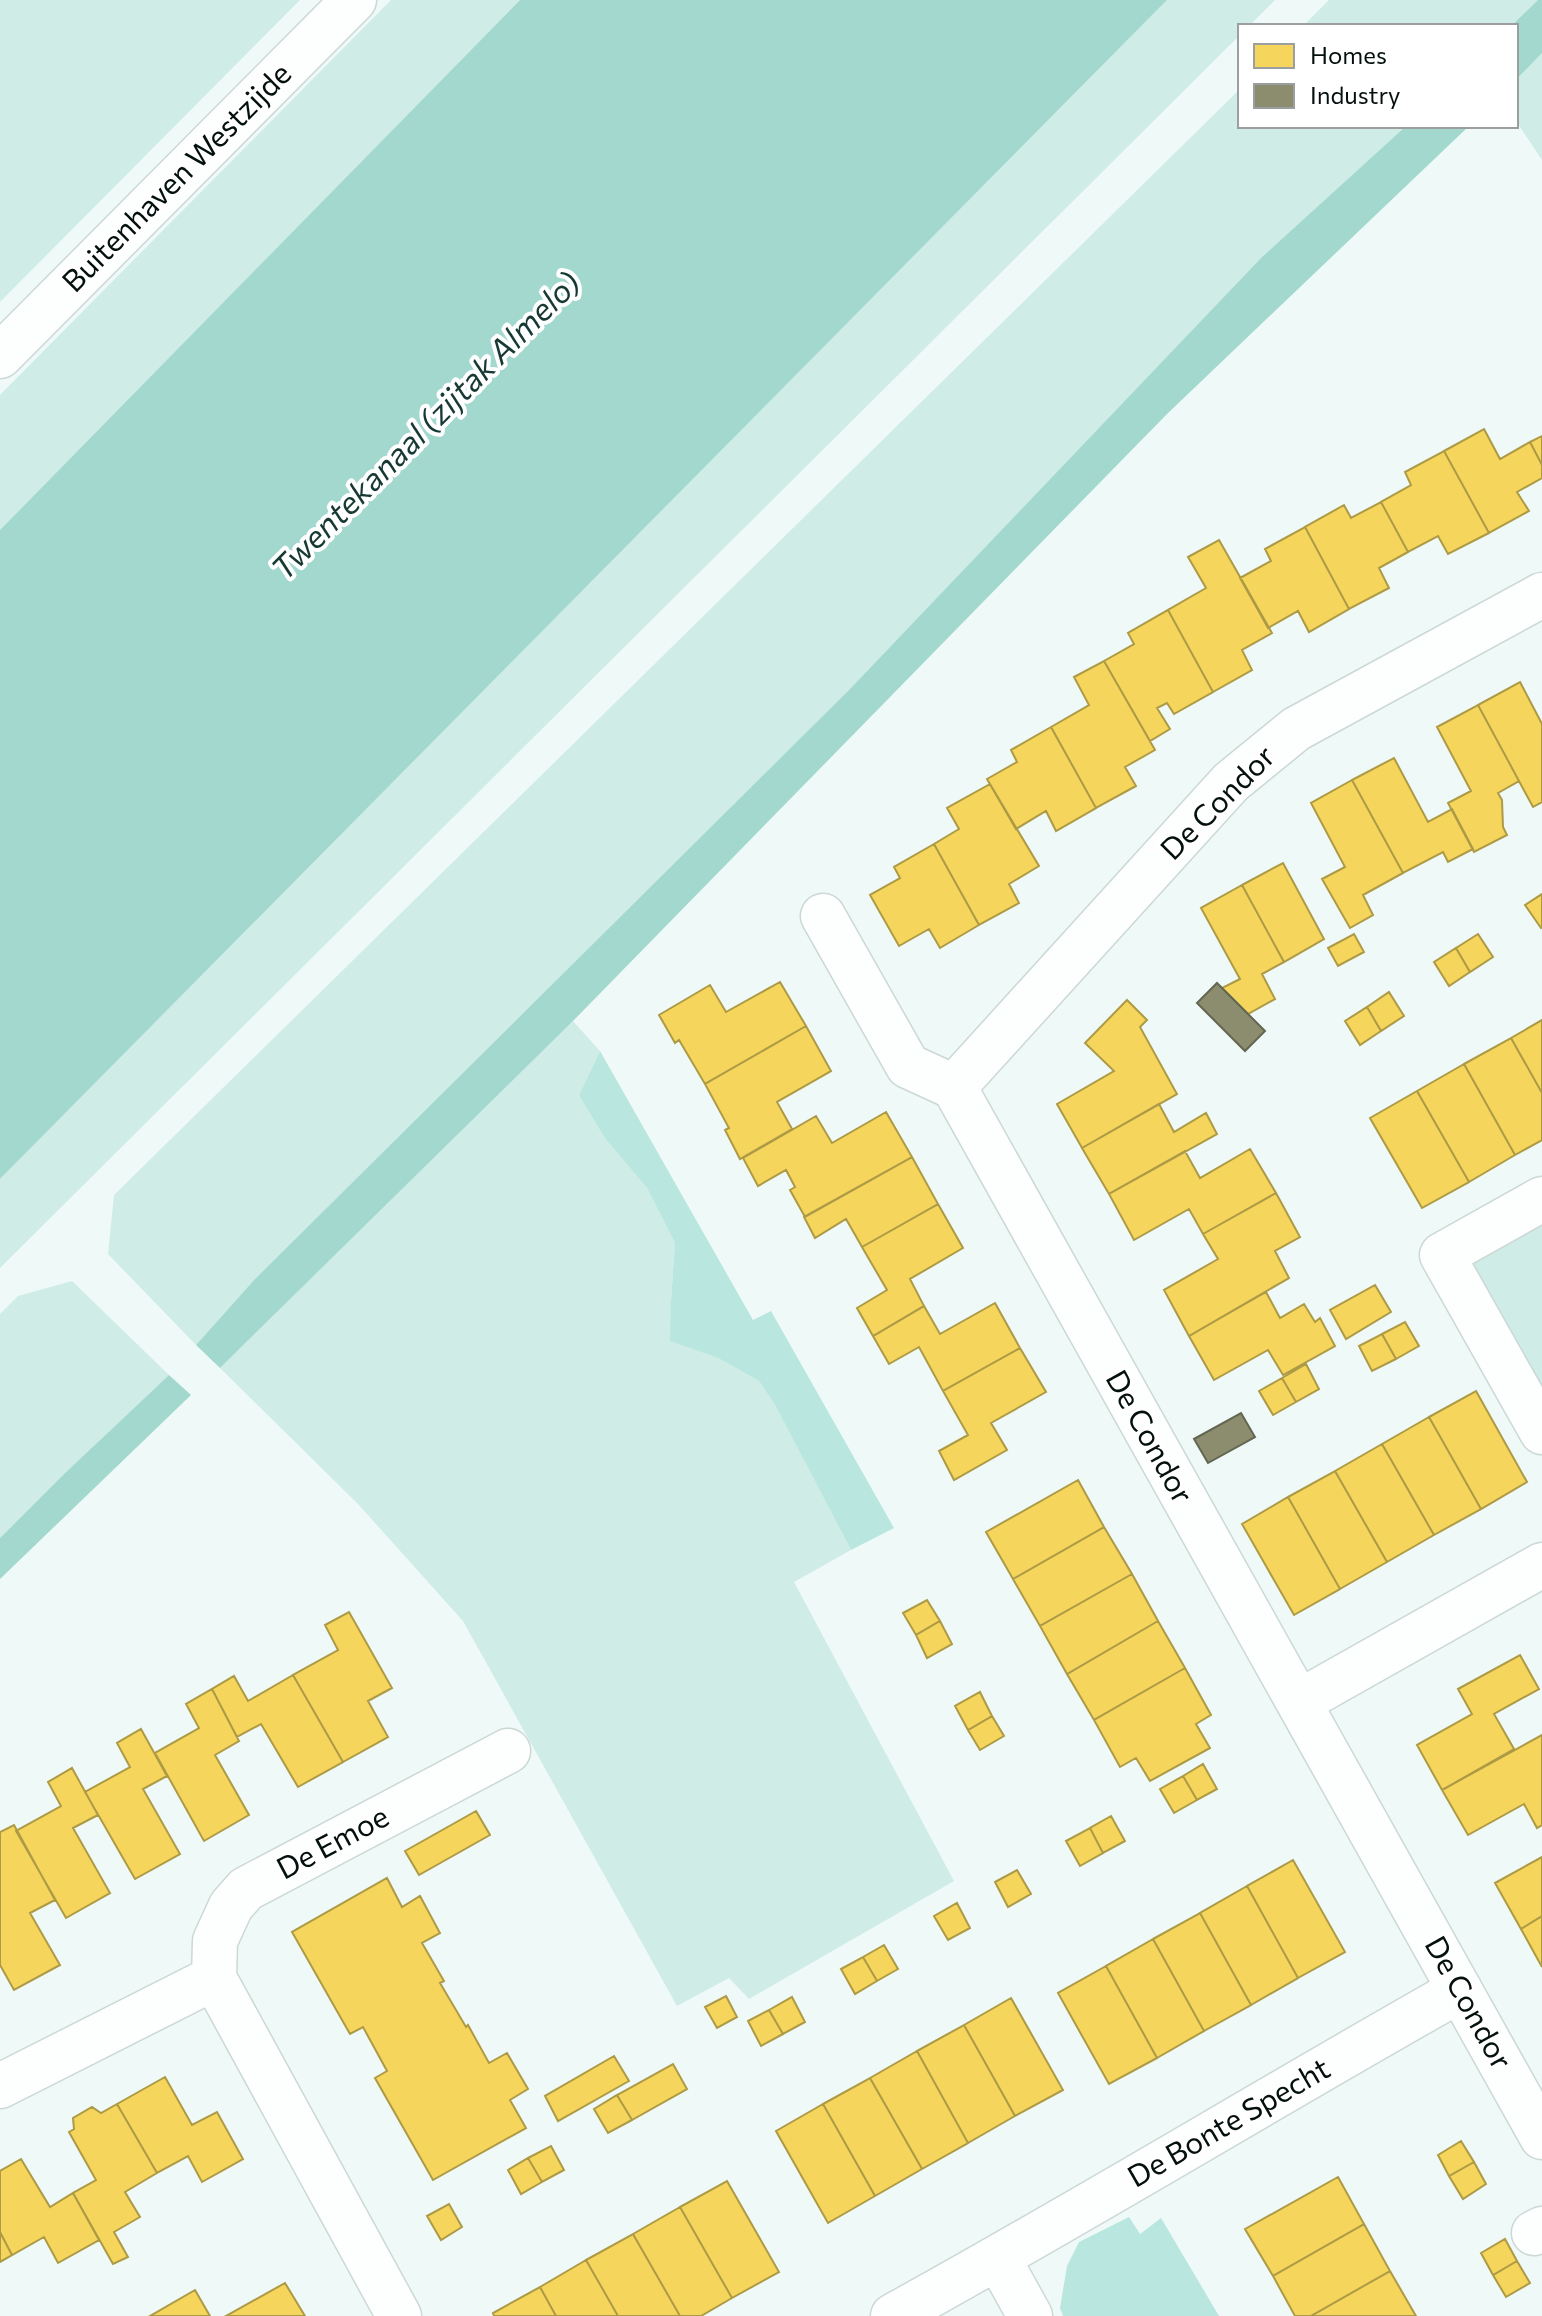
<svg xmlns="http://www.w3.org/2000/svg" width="1542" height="2316" viewBox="0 0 1542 2316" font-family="Commissioner,sans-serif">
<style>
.green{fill:#cfece7}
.forest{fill:#b9e6de}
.water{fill:#a3d8cf}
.homes{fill:#f6d55c;stroke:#ad9a45;stroke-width:2}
.industry{fill:#8c8c6e;stroke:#636751;stroke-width:2}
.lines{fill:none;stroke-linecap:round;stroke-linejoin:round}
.minor-casing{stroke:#ccd8d6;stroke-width:47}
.minor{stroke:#fdfefe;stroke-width:44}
.labels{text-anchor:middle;stroke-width:8;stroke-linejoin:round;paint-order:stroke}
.street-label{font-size:30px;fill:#04100e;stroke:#fff}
.water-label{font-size:32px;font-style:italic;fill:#163934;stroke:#fff}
</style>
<rect width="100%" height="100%" fill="#effaf8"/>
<path class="green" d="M 0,0 L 300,0 L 0,302 Z
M 391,0 L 520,0 L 0,530 L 0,395 Z
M 1167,0 L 1275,0 L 1249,26 L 1240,26 L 1240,35 L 0,1268 L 0,1179 Z
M 1329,0 L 1538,0 L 1511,26 L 1303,26 Z
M 1542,53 L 1542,160 L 1516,121 L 1516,80 Z
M 1240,89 L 1240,126 L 1406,126 L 1261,258 L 848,691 L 255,1279 L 196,1345 L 108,1254 L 114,1195 Z
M 573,1021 L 600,1051 L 579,1095 L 604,1137 L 647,1188 L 675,1243 L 671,1301 L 671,1341 L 718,1358 L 759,1381 L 775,1405 L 851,1550 L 794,1582 L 954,1881 L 749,1999 L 729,1978 L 677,2006 L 463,1621 L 358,1504 L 220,1368 Z
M 1542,1219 L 1542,1395 L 1466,1261 Z
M 72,1281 L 169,1375 L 63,1475 L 0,1538 L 0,1314 L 18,1296 Z"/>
<path class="forest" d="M 600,1051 L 753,1320 L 771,1311 L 894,1528 L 851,1550 L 775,1405 L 759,1381 L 718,1358 L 670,1341 L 671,1301 L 675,1243 L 647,1188 L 604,1137 L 579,1095 Z
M 1129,2217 L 1140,2234 L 1161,2218 L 1219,2316 L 1063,2316 L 1060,2308 L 1067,2266 L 1079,2242 Z"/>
<path class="water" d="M 520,0 L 1167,0 L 0,1179 L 0,530 Z
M 1538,0 L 1542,0 L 1542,53 L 1516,80 L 1516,26 L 1511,26 Z
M 1406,126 L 1469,126 L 1167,414 L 573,1021 L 220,1368 L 196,1345 L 255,1279 L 848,691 L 1261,258 Z
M 169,1375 L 191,1395 L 0,1579 L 0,1538 L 63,1475 Z"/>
<path class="homes" d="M 1484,429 L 1500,459 L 1530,442 L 1542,465 L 1542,478 L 1517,492 L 1529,511 L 1489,533 L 1444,451 Z
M 1542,436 L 1542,465 L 1530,442 Z
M 1444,451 L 1489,533 L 1448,554 L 1438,536 L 1408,552 L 1381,502 L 1411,485 L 1405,472 Z
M 1381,502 L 1408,552 L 1379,568 L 1389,588 L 1349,609 L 1305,527 L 1344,505 L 1351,518 Z
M 1305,527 L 1349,609 L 1309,632 L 1298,611 L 1268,628 L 1240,578 L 1271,561 L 1265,549 Z
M 1219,540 L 1272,633 L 1242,650 L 1252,670 L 1213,692 L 1168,610 L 1206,588 L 1188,557 Z
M 1168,610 L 1213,692 L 1174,714 L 1167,703 L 1157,708 L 1170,729 L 1150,741 L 1104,661 L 1134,644 L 1128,633 Z
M 1104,661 L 1155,750 L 1125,767 L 1136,786 L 1096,808 L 1051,727 L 1089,705 L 1074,677 Z
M 1520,682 L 1542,724 L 1542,802 L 1533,807 L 1478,705 Z
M 1478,705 L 1519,781 L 1498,793 L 1502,800 L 1503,827 L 1507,835 L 1474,852 L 1448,803 L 1471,791 L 1437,727 Z
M 1051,727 L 1096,808 L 1056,831 L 1046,811 L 1016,829 L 987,779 L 1017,762 L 1011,750 Z
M 1394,758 L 1428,822 L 1452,809 L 1473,849 L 1448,862 L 1443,852 L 1403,873 L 1352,780 Z
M 1352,780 L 1403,873 L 1363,895 L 1373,915 L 1350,928 L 1322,879 L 1345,867 L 1311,803 Z
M 990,784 L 1039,866 L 1009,884 L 1019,903 L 979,925 L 934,844 L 959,829 L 947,808 Z
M 934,844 L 979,925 L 940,948 L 929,929 L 899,946 L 870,895 L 900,878 L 894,867 Z
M 1283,863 L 1324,939 L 1284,962 L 1242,885 Z
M 1242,885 L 1284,962 L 1262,974 L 1275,999 L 1248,1014 L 1222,988 L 1240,979 L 1201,908 Z
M 1542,894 L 1542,927 L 1541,928 L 1525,905 Z
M 1354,934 L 1364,952 L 1338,966 L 1328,948 Z
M 1478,934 L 1493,957 L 1470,972 L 1456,948 Z
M 1456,948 L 1470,972 L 1449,986 L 1434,962 Z
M 780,982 L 806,1026 L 705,1084 L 679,1040 L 675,1043 L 659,1015 L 710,985 L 726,1012 Z
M 1389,992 L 1404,1016 L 1381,1031 L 1367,1007 Z
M 1127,1000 L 1147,1020 L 1140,1027 L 1177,1094 L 1082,1148 L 1057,1104 L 1114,1071 L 1085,1043 Z
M 1367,1007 L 1381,1031 L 1360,1045 L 1345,1021 Z
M 1542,1020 L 1542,1093 L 1511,1038 Z
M 806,1026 L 831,1071 L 777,1102 L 792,1129 L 740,1159 L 725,1130 L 729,1128 L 705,1084 Z
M 1511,1038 L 1542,1093 L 1542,1140 L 1515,1155 L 1464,1064 Z
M 1464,1064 L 1515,1155 L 1469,1182 L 1417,1091 Z
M 1417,1091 L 1469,1182 L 1422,1208 L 1370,1118 Z
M 1159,1104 L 1174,1132 L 1206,1113 L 1217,1134 L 1109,1194 L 1082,1148 Z
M 886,1112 L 912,1157 L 805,1217 L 790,1190 L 795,1187 L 786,1170 L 758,1186 L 743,1158 L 816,1116 L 832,1143 Z
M 1250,1149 L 1276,1193 L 1203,1234 L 1189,1209 L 1134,1240 L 1109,1194 L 1185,1151 L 1200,1178 Z
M 912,1157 L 938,1204 L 862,1247 L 846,1219 L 815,1238 L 804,1217 Z
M 1276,1193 L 1300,1237 L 1275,1251 L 1289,1278 L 1189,1336 L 1164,1290 L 1218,1259 L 1203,1234 Z
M 938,1204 L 963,1248 L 910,1279 L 924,1306 L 873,1336 L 857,1308 L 887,1290 L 862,1247 Z
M 1375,1285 L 1391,1312 L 1346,1339 L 1330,1310 Z
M 1266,1292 L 1280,1318 L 1304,1304 L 1315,1322 L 1320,1318 L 1335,1346 L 1283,1375 L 1268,1350 L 1214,1380 L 1189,1336 Z
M 995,1303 L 1020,1348 L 943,1391 L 919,1347 L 889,1364 L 873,1336 L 924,1306 L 940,1334 Z
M 1405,1322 L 1419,1346 L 1396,1359 L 1382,1334 Z
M 1382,1334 L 1396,1359 L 1372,1371 L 1359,1346 Z
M 1020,1348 L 1046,1392 L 991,1423 L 1007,1450 L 954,1480 L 939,1451 L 968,1435 L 943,1391 Z
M 1306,1364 L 1319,1389 L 1296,1402 L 1282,1378 Z
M 1282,1378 L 1296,1402 L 1273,1415 L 1259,1391 Z
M 1476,1391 L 1527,1482 L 1481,1509 L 1429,1417 Z
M 1429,1417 L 1481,1509 L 1434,1535 L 1382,1444 Z
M 1382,1444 L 1434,1535 L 1387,1562 L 1335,1471 Z
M 1335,1471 L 1387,1562 L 1340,1589 L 1288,1497 Z
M 1078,1480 L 1104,1527 L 1013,1579 L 986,1532 Z
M 1288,1497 L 1340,1589 L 1294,1615 L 1242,1524 Z
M 1104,1527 L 1132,1574 L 1040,1626 L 1013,1579 Z
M 1132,1574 L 1158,1621 L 1067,1674 L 1040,1626 Z
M 927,1600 L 940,1621 L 916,1635 L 903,1613 Z
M 349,1612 L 392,1688 L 368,1701 L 388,1737 L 343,1762 L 293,1675 L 338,1650 L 325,1625 Z
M 940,1621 L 952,1644 L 927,1658 L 916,1635 Z
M 1158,1621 L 1185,1668 L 1094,1720 L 1067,1674 Z
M 1520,1655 L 1539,1689 L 1494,1714 L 1514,1749 L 1442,1790 L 1417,1745 L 1472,1714 L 1458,1689 Z
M 1185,1668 L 1211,1715 L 1196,1724 L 1210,1748 L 1150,1781 L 1136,1758 L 1120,1767 L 1094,1720 Z
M 293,1675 L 343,1762 L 298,1787 L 261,1724 L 237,1737 L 212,1689 L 234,1676 L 248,1701 Z
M 212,1689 L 239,1741 L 215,1755 L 249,1815 L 204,1841 L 155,1753 L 199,1728 L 186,1704 Z
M 980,1692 L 992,1716 L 968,1730 L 955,1706 Z
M 992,1716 L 1004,1736 L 980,1750 L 968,1730 Z
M 141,1729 L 167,1776 L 143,1789 L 180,1854 L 135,1879 L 85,1792 L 130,1767 L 117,1743 Z
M 1542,1735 L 1542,1825 L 1537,1828 L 1524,1804 L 1468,1835 L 1442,1790 Z
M 1203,1764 L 1217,1789 L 1197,1800 L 1183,1776 Z
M 72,1768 L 98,1815 L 73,1828 L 110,1893 L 66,1918 L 16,1831 L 61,1806 L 48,1782 Z
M 1183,1776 L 1197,1800 L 1174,1813 L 1160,1789 Z
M 476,1811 L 490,1835 L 419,1875 L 405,1851 Z
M 1111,1816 L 1125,1841 L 1103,1853 L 1090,1828 Z
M 14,1825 L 55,1900 L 30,1913 L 60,1965 L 14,1990 L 0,1965 L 0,1832 Z
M 1090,1828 L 1103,1853 L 1080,1866 L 1066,1841 Z
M 1542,1857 L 1542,1916 L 1521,1929 L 1495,1883 Z
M 1293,1860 L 1345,1952 L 1298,1978 L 1247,1886 Z
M 1017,1870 L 1031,1894 L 1008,1907 L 995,1882 Z
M 387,1878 L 402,1907 L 420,1896 L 440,1933 L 422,1943 L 444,1981 L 440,1983 L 466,2027 L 468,2025 L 489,2063 L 507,2053 L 528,2089 L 510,2100 L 526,2128 L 433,2180 L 375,2078 L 387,2071 L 363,2027 L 350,2034 L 292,1932 Z
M 1247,1886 L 1298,1978 L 1251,2005 L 1200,1913 Z
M 957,1903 L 970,1928 L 948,1940 L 934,1916 Z
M 1200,1913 L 1251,2005 L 1204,2031 L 1153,1939 Z
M 1542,1916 L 1542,1967 L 1521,1929 Z
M 1153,1939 L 1204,2031 L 1157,2058 L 1106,1966 Z
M 884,1945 L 898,1969 L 877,1981 L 863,1957 Z
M 863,1957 L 877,1981 L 855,1994 L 841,1969 Z
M 1106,1966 L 1157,2058 L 1109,2084 L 1058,1993 Z
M 726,1996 L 737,2017 L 717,2028 L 705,2007 Z
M 792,1997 L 805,2022 L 783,2034 L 769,2010 Z
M 1011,1998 L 1063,2090 L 1015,2116 L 964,2025 Z
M 769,2010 L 783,2034 L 761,2046 L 748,2021 Z
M 964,2025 L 1015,2116 L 968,2143 L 917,2051 Z
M 917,2051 L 968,2143 L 922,2169 L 870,2078 Z
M 614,2056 L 629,2081 L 558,2121 L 545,2096 Z
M 673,2064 L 687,2089 L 632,2120 L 617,2095 Z
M 165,2077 L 192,2125 L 217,2112 L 243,2159 L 202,2182 L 188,2156 L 157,2173 L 117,2104 Z
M 870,2078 L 922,2169 L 875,2196 L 823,2104 Z
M 617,2095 L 632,2120 L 608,2133 L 594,2109 Z
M 117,2104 L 157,2173 L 125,2192 L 140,2217 L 114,2232 L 128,2257 L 113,2264 L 73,2193 L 96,2180 L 69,2132 L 74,2129 L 73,2118 L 92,2107 L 101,2113 Z
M 823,2104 L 875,2196 L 828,2223 L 776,2131 Z
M 1461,2141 L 1474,2162 L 1449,2176 L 1438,2155 Z
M 551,2146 L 564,2170 L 542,2182 L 528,2158 Z
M 528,2158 L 542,2182 L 521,2194 L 508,2170 Z
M 21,2159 L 50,2207 L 73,2193 L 99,2240 L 58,2263 L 44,2237 L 12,2255 L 0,2232 L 0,2171 Z
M 1474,2162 L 1486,2184 L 1463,2199 L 1449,2176 Z
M 1338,2177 L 1364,2224 L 1273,2276 L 1245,2229 Z
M 727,2181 L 779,2272 L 732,2298 L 680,2207 Z
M 449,2204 L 462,2227 L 441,2240 L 427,2216 Z
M 680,2207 L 732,2298 L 701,2316 L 680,2316 L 633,2234 Z
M 1364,2224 L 1390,2271 L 1311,2316 L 1295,2316 L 1273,2276 Z
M 0,2232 L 12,2255 L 0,2262 Z
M 633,2234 L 680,2316 L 618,2316 L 586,2260 Z
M 1505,2239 L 1517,2261 L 1493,2275 L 1481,2253 Z
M 586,2260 L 618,2316 L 556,2316 L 540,2287 Z
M 1517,2261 L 1530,2283 L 1506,2297 L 1493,2275 Z
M 1390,2271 L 1416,2316 L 1311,2316 Z
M 285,2283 L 305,2316 L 226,2316 Z
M 540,2287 L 556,2316 L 494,2316 L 493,2313 Z
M 195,2290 L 210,2316 L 150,2316 Z"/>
<path class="industry" d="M 1217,983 L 1265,1031 L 1245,1051 L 1197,1003 Z
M 1241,1413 L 1255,1437 L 1208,1463 L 1194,1439 Z"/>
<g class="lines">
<defs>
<path id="minor" d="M 0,356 L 354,0
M 823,916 L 908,1066 L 954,1087 L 1542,2137
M 954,1087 L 1231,782 L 1296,729 L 1542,595
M 1542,1199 L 1442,1255 L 1542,1432
M 1299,1702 L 1542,1565
M 0,2086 L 214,1978
M 1534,2233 L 1542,2229
M 998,2258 L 1030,2316
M 399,2316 L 214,1978 L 215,1941 L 231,1906 L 246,1889 L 508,1751
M 893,2316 C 1084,2211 1270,2097 1460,1990"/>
</defs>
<use href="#minor" class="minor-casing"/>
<use href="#minor" class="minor"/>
</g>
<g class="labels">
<g class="street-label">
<text transform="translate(177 178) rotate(-45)" y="10">Buitenhaven Westzijde</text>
<text transform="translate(1218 803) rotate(-45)" y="10">De Condor</text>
<text transform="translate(1149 1437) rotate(61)" y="10">De Condor</text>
<text transform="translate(333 1843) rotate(-28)" y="10">De Emoe</text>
<text transform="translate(1468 2003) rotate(61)" y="10">De Condor</text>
<text transform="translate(1229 2123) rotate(-30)" y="10">De Bonte Specht</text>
</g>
<g class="water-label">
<text transform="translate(426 426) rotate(-45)" y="11">Twentekanaal (zijtak Almelo)</text>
</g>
</g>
<rect x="1238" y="24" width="280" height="104" fill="#ffffff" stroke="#9b9f9f" stroke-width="2"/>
<rect x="1254" y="44" width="40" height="24" fill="#f6d55c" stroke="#9b9f9f" stroke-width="2"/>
<text x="1310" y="64" font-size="24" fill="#04100e">Homes</text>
<rect x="1254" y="84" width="40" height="24" fill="#8c8c6e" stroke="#9b9f9f" stroke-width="2"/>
<text x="1310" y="104" font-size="24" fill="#04100e">Industry</text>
</svg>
